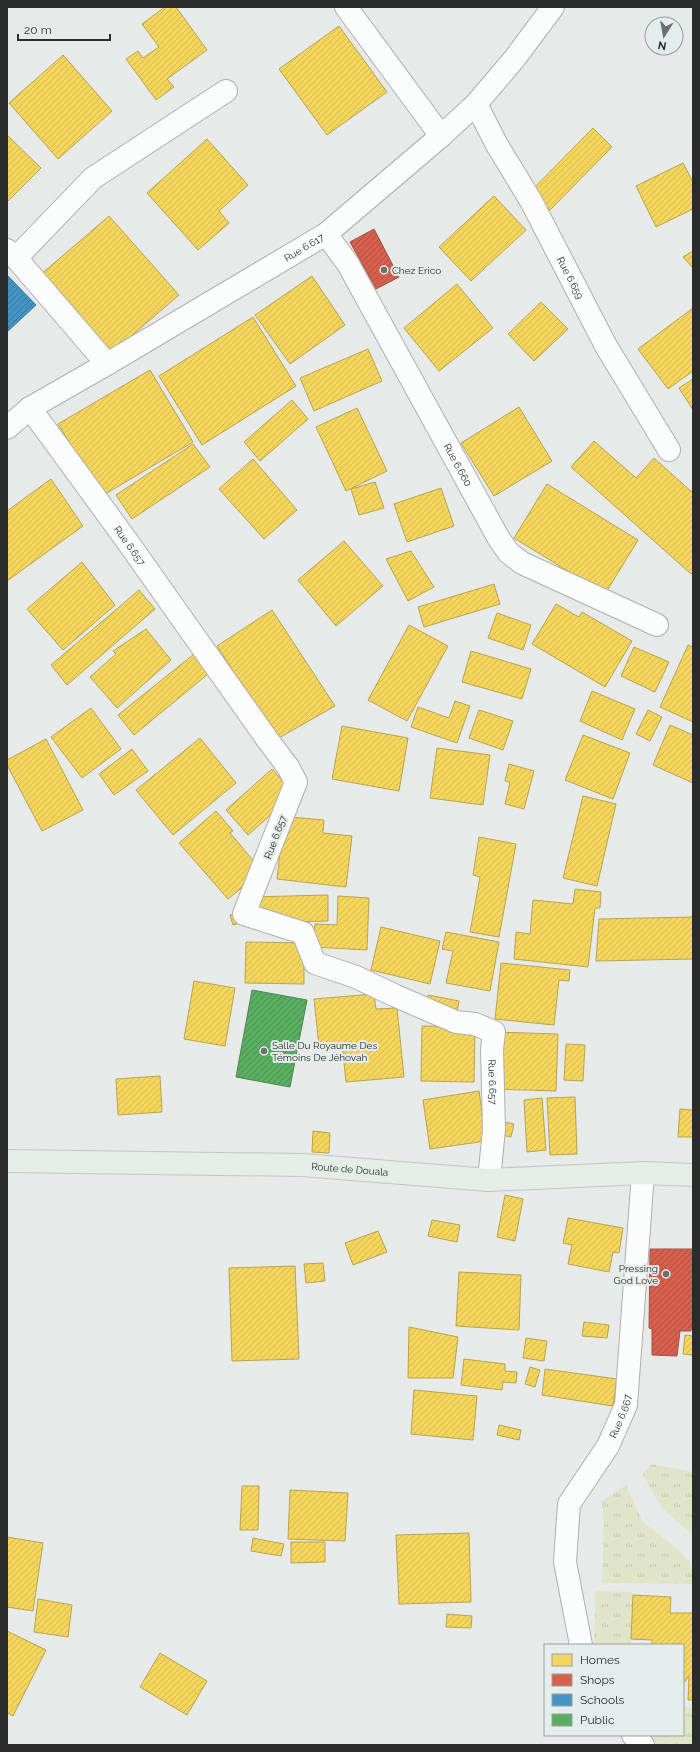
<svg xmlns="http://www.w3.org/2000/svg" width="700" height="1752" viewBox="0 0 700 1752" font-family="Raleway,sans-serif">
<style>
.grass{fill:url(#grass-tufts)}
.homes{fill:url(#homes-hatch);stroke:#b9a34e}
.shops{fill:url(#shops-hatch);stroke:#a25143}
.schools{fill:url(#schools-hatch);stroke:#3c7496}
.public{fill:url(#public-hatch);stroke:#4c8751}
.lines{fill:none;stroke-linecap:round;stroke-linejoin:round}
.minor-casing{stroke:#acb0af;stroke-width:24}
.tertiary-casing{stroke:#acb0af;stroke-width:24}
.trunk-casing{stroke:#c4c6c6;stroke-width:24}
.minor{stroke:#fbfcfc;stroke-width:22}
.tertiary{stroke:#fbfcfc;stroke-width:22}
.trunk{stroke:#e4eee6;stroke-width:22}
.poi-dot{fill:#6c706e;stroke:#e4edeb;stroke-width:1.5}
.labels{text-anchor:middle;stroke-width:4;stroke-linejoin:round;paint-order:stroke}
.street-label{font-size:10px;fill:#2a2d2c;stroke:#e4edeb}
.poi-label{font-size:10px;fill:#2a2d2c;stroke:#e4edeb;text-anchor:start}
</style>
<defs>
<pattern id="grass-tufts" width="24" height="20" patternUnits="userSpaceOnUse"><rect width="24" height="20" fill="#e0e5c9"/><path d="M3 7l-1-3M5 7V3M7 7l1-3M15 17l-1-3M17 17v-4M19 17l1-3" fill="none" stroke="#c0c5ad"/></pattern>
<pattern id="homes-hatch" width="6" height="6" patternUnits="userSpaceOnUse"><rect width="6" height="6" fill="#f6d55c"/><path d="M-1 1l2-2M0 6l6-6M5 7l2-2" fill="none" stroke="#d3b750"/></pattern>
<pattern id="shops-hatch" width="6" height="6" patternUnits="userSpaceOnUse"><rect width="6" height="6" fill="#d6604d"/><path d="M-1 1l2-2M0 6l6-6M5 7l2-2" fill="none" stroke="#ae5040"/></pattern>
<pattern id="schools-hatch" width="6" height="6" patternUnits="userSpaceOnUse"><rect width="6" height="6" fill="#4393c3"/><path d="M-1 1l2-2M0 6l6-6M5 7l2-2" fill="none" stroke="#38789f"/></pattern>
<pattern id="public-hatch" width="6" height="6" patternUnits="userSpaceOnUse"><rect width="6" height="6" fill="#5aae61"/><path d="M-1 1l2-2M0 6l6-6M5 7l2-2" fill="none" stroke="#4b8e50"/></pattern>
</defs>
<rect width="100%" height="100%" fill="#e6ebea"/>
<path class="grass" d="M 652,1464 L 693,1472 L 693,1534 L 690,1533 L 661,1507 L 643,1475 L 643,1473 Z
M 626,1485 L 643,1522 L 679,1550 L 690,1562 L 693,1573 L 693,1584 L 602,1583 L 604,1521 L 602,1501 Z
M 596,1591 L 632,1592 L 633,1595 L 631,1645 L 585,1645 L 593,1642 L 594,1639 Z
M 683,1706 L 693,1709 L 693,1745 L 657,1745 L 645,1735 L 683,1735 Z"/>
<path class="homes" d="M 165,7 L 176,7 L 207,50 L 167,79 L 174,87 L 156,100 L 126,59 L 138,51 L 143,58 L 159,47 L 142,24 Z
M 339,26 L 387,92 L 327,135 L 279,69 Z
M 63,55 L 112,111 L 58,159 L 9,103 Z
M 593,128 L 612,147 L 550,210 L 531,191 Z
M 7,135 L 41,168 L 7,202 Z
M 207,139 L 248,185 L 219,211 L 229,223 L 198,250 L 147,193 Z
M 683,163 L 693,182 L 693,209 L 656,227 L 636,186 Z
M 494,196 L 526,230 L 471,281 L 439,247 Z
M 109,216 L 179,295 L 108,356 L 39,276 Z
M 693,251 L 693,268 L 683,257 Z
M 312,276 L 345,325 L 290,364 L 255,315 Z
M 457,284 L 493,328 L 439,371 L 404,328 Z
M 541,302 L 568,329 L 534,361 L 508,334 Z
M 693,308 L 693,371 L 668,389 L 638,349 Z
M 253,317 L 296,386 L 202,445 L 159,376 Z
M 368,349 L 382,381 L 314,411 L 300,378 Z
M 150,370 L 193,442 L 102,496 L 58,424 Z
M 693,379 L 693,410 L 679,388 Z
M 292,400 L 308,419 L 260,461 L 244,442 Z
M 519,407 L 552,461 L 494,496 L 461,443 Z
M 357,408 L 387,471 L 346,491 L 316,427 Z
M 594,441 L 636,478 L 654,458 L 693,493 L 693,572 L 691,574 L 571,467 Z
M 193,444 L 210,467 L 132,519 L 116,495 Z
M 253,459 L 297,510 L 264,539 L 219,489 Z
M 51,479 L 83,526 L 7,581 L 7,511 Z
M 375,482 L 384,508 L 359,515 L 351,489 Z
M 547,484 L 638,540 L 605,594 L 514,538 Z
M 441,488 L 454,526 L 407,542 L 394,504 Z
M 344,541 L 383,586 L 336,626 L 298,580 Z
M 411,551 L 434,587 L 408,601 L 386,559 Z
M 82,562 L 115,605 L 63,650 L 27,609 Z
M 494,584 L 500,604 L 424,627 L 418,607 Z
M 139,590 L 155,609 L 67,685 L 51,665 Z
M 556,604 L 579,617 L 582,612 L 632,641 L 605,687 L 532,644 Z
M 272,610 L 335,706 L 277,739 L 217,646 Z
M 497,613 L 531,625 L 523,650 L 488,638 Z
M 409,625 L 448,646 L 407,721 L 368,700 Z
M 146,629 L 171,660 L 117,708 L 90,677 L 116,654 L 113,651 Z
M 688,645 L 693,647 L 693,722 L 660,707 Z
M 634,647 L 669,662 L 655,692 L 621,676 Z
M 471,651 L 531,669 L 522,699 L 462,682 Z
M 194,654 L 208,674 L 134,735 L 118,715 Z
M 592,691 L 635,709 L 622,740 L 580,721 Z
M 455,701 L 470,706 L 457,743 L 411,727 L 418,707 L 449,718 Z
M 91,708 L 121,749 L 82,778 L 51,737 Z
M 479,710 L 513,721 L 503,750 L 469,738 Z
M 648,710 L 662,717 L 650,741 L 636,734 Z
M 670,725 L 693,735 L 693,783 L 653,765 Z
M 342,726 L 408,738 L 399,791 L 332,779 Z
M 583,735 L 630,753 L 613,799 L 565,780 Z
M 200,738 L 236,783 L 173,835 L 136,790 Z
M 46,739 L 83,810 L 42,831 L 7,765 L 7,760 Z
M 437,748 L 490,755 L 483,805 L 430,798 Z
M 132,749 L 148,771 L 114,795 L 99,774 Z
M 509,764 L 534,771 L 524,809 L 505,804 L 510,782 L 505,781 Z
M 272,769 L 294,794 L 248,835 L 226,810 Z
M 583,796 L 616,804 L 597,886 L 563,878 Z
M 216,811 L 233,831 L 230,833 L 262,871 L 228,899 L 179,843 Z
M 290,817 L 324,820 L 323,833 L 352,836 L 346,887 L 277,879 L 283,827 Z
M 479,837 L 516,844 L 499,937 L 470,932 L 480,877 L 473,875 Z
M 575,889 L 601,892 L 600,908 L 595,908 L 588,967 L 514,959 L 516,932 L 530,934 L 533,900 L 573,904 Z
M 328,895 L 328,921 L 252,923 L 251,897 Z
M 338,896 L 369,898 L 367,950 L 313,947 L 315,924 L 337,925 Z
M 244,911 L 246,921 L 233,925 L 230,915 Z
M 693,917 L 693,959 L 596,961 L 599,919 Z
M 381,927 L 440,941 L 430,984 L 371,970 Z
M 446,932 L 499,942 L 490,991 L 446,983 L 453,951 L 442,949 Z
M 246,942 L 304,943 L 304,984 L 245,983 Z
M 501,963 L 570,970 L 569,981 L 559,980 L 554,1025 L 495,1019 Z
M 194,981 L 235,988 L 225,1046 L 184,1039 Z
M 374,994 L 376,1009 L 397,1008 L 404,1077 L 346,1082 L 342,1044 L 319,1046 L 314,999 Z
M 428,995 L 459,1001 L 456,1018 L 425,1012 Z
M 422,1026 L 475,1027 L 474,1082 L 421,1081 Z
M 493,1032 L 558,1034 L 556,1091 L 491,1089 Z
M 566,1044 L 585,1045 L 583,1081 L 564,1080 Z
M 160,1076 L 162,1112 L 118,1115 L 116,1079 Z
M 479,1091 L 486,1141 L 430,1149 L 423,1100 Z
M 575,1097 L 577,1154 L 550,1155 L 547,1098 Z
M 542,1098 L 546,1150 L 527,1152 L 524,1100 Z
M 680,1109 L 693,1110 L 693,1137 L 678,1137 Z
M 500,1121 L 514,1124 L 511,1137 L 497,1134 Z
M 313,1131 L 330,1133 L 329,1153 L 312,1152 Z
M 505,1195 L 523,1199 L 515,1241 L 497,1237 Z
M 568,1218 L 623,1228 L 619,1253 L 613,1252 L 609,1272 L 568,1264 L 572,1245 L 563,1243 Z
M 432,1220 L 460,1225 L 457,1242 L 428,1236 Z
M 378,1231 L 387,1252 L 353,1265 L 345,1243 Z
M 323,1263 L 325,1281 L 306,1283 L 304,1264 Z
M 295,1266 L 299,1359 L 232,1361 L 229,1268 Z
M 459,1272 L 521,1275 L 519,1330 L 456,1326 Z
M 584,1322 L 609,1325 L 607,1338 L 582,1336 Z
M 409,1327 L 458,1337 L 453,1378 L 408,1378 Z
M 685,1335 L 693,1336 L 693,1355 L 683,1354 Z
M 526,1338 L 547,1341 L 544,1361 L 523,1358 Z
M 464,1359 L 505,1364 L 505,1371 L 517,1372 L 516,1383 L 503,1382 L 502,1390 L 461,1385 Z
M 530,1367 L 540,1370 L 535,1387 L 525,1384 Z
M 545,1369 L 617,1379 L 613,1406 L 542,1395 Z
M 414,1390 L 477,1396 L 473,1440 L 411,1434 Z
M 499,1425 L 521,1430 L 519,1440 L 497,1435 Z
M 242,1486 L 259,1486 L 258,1530 L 240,1530 Z
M 290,1490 L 348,1493 L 345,1541 L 288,1539 Z
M 469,1533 L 471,1602 L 399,1604 L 396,1535 Z
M 7,1537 L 43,1543 L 33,1611 L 7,1607 Z
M 253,1538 L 284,1544 L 281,1556 L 251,1551 Z
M 291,1542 L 325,1542 L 325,1562 L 291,1563 Z
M 633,1595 L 671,1597 L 670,1613 L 693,1613 L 693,1700 L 688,1700 L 689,1676 L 683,1684 L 683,1645 L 652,1645 L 652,1640 L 631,1639 Z
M 38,1599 L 72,1605 L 68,1637 L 34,1632 Z
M 447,1614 L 472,1616 L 471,1628 L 446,1627 Z
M 7,1631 L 46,1650 L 13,1716 L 7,1713 Z
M 160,1653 L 207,1681 L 187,1715 L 140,1687 Z"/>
<path class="shops" d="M 374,229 L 399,277 L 376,289 L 350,242 Z
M 650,1249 L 693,1249 L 693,1322 L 692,1322 L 691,1331 L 680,1331 L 677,1356 L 652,1355 L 652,1329 L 649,1328 Z"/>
<path class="schools" d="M 7,275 L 36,305 L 7,332 Z"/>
<path class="public" d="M 252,990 L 307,1000 L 290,1087 L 236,1077 Z"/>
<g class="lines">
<defs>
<g id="minor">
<path d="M 346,7 L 441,136"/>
<path id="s1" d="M 476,104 L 497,145 L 531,201 L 606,346 L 669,450"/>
<path id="s2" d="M 326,234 L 348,264 L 499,539 L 509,553 L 522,563 L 657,625"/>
<path d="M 7,250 L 16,258 L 107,364"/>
<path d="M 16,258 L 93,178 L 226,91"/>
<path id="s3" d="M 30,408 L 127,541 L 267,739 L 288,767 L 296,782 L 244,914 L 303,933 L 315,963 L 356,977 L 396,996 L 456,1022 L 475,1024 L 494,1032 L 492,1049 L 494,1129 L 489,1180"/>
<path id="s4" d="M 581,1645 L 565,1562 L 569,1504 L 608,1446 L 626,1405 L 643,1173"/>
<path d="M 633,1735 L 643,1745"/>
</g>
<g id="tertiary">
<path id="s5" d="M 7,428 L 30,408 L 107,364 L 326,234 L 441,136 L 476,104 L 515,58 L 553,7"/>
</g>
<g id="trunk">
<path id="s6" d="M 7,1161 L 302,1165 L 489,1180 L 643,1173 L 693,1175"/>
</g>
</defs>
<use href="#minor" class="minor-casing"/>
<use href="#tertiary" class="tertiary-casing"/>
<use href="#trunk" class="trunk-casing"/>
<use href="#minor" class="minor"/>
<use href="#tertiary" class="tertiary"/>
<use href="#trunk" class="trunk"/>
</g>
<g class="poi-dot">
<circle cx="384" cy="270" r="4"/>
<circle cx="264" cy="1051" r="4"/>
<circle cx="666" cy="1274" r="4"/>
</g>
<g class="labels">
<g class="street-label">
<text dy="4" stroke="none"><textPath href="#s5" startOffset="348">Rue 6.617</textPath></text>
<text dy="4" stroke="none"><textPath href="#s1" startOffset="198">Rue 6.659</textPath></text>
<text dy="4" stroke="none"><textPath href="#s2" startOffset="266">Rue 6.660</textPath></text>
<text dy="4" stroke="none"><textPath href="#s3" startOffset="170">Rue 6.657</textPath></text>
<text transform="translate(275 837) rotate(-69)" y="4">Rue 6.657</text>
<text dy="4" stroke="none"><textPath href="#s3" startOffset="938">Rue 6.657</textPath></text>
<text dy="4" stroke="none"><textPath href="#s6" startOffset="343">Route de Douala</textPath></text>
<text dy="4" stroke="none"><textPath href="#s4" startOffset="245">Rue 6.667</textPath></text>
</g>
<g class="poi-label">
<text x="392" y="274">Chez Erico</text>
<text x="272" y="1049">Salle Du Royaume Des<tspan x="272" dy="12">Témoins De Jéhovah</tspan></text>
<text x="658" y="1272" text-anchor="end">Pressing<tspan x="658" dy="12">God Love</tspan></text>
</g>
</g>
<rect width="700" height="1752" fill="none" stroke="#2a2d2c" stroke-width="16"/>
<rect x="544" y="1644" width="140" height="92" fill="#e4edeb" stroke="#9aa09f"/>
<rect x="552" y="1654" width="20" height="12" fill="#f6d55c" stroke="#9aa09f"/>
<text x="580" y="1664" font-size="12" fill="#2a2d2c">Homes</text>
<rect x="552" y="1674" width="20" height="12" fill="#d6604d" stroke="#9aa09f"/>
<text x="580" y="1684" font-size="12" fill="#2a2d2c">Shops</text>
<rect x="552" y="1694" width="20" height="12" fill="#4393c3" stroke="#9aa09f"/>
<text x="580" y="1704" font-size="12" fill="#2a2d2c">Schools</text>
<rect x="552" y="1714" width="20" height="12" fill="#5aae61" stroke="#9aa09f"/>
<text x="580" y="1724" font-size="12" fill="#2a2d2c">Public</text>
<g transform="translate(664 36) rotate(191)"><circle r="19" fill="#e4edeb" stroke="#9aa09f"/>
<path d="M0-3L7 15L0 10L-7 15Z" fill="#6c706e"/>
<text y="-6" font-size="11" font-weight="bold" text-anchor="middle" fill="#2a2d2c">N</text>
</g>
<path d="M18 34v6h92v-6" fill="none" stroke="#2a2d2c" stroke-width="2"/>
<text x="24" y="34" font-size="12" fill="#2a2d2c" stroke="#e4edeb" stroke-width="3" paint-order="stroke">20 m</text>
</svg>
